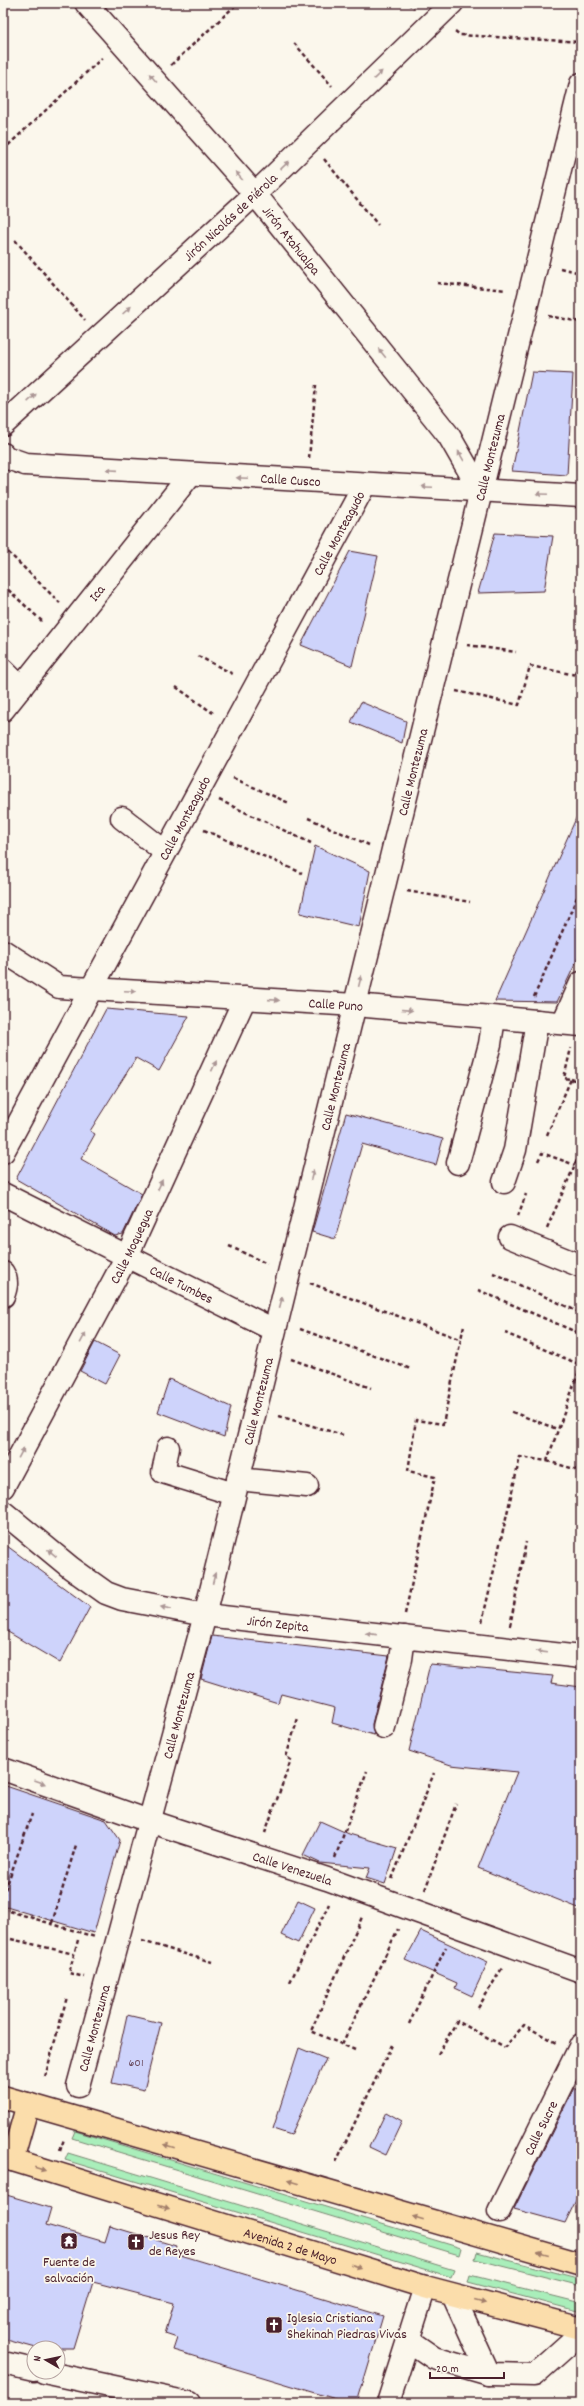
<svg xmlns="http://www.w3.org/2000/svg" width="584" height="2406" viewBox="0 0 584 2406" font-family="Dekko,sans-serif">
<style>
.green{fill:#a9eeba;stroke:#7a8672}
.building{fill:#ced3fb;stroke:#4a1f2b}
.lines{fill:none;stroke-linecap:round;stroke-linejoin:round}
.minor-casing{stroke:#4a1f2b;stroke-width:25}
.major-casing{stroke:#4a1f2b;stroke-width:25}
.path{stroke:#4a1f2b;stroke-width:2.5;stroke-dasharray:4 3;stroke-linecap:butt}
.minor{stroke:#fbf7ec;stroke-width:22}
.major{stroke:#fbddab;stroke-width:22}
.oneway{fill:#ab9695}
.oneway2{fill:#a27e6b}
.labels{text-anchor:middle;stroke-width:3.5;stroke-linejoin:round;paint-order:stroke}
.number-label{font-size:12px;fill:#6b4c5f}
.street-label{font-size:14px;fill:#4a1f2b;stroke:#fbf7ec}
.poi-label{font-size:14px;fill:#4a1f2b;stroke:#fbf7ec;text-anchor:start}
</style>
<rect width="100%" height="100%" fill="#fbf7ec"/>
<filter id="ink" filterUnits="userSpaceOnUse"><feTurbulence type="fractalNoise" baseFrequency=".025" numOctaves="2"/><feDisplacementMap in="SourceGraphic" scale="8" xChannelSelector="R" yChannelSelector="G"/><feConvolveMatrix kernelMatrix="1 2 1 2 8 2 1 2 1" color-interpolation-filters="sRGB"/></filter>
<g filter="url(#ink)">
<path class="green" d="M 75,2131 L 461,2248 L 459,2255 L 72,2138 Z
M 68,2153 L 454,2270 L 451,2277 L 65,2160 Z
M 477,2252 L 581,2279 L 581,2286 L 475,2259 Z
M 470,2275 L 581,2303 L 581,2312 L 468,2282 Z"/>
<path class="building" d="M 532,372 L 573,374 L 567,475 L 512,471 Z
M 495,533 L 553,536 L 544,591 L 478,593 Z
M 350,551 L 378,556 L 352,666 L 301,645 Z
M 361,702 L 406,721 L 402,743 L 351,722 Z
M 581,807 L 581,952 L 557,1002 L 495,1001 Z
M 315,846 L 370,871 L 359,927 L 300,913 Z
M 106,1009 L 189,1016 L 159,1071 L 136,1058 L 90,1131 L 95,1134 L 81,1159 L 142,1194 L 123,1234 L 115,1236 L 16,1179 Z
M 346,1113 L 443,1139 L 436,1165 L 362,1144 L 335,1239 L 312,1232 Z
M 95,1342 L 120,1355 L 105,1384 L 80,1371 Z
M 169,1379 L 231,1407 L 224,1437 L 158,1412 Z
M 3,1543 L 90,1607 L 60,1663 L 3,1629 Z
M 212,1636 L 389,1656 L 372,1724 L 374,1735 L 332,1723 L 335,1708 L 281,1694 L 278,1703 L 201,1679 Z
M 430,1664 L 553,1676 L 551,1683 L 581,1687 L 581,1909 L 478,1868 L 517,1772 L 451,1765 L 409,1751 Z
M 3,1785 L 106,1820 L 120,1840 L 94,1933 L 3,1906 Z
M 320,1821 L 349,1834 L 397,1848 L 385,1884 L 366,1878 L 370,1868 L 320,1863 L 303,1855 Z
M 298,1900 L 315,1908 L 298,1943 L 281,1935 Z
M 421,1931 L 488,1962 L 472,1996 L 455,1988 L 457,1983 L 405,1960 Z
M 127,2015 L 161,2023 L 144,2090 L 112,2083 Z
M 299,2048 L 326,2059 L 291,2135 L 273,2129 Z
M 574,2088 L 581,2091 L 581,2190 L 565,2223 L 514,2209 Z
M 386,2112 L 402,2121 L 386,2155 L 369,2147 Z
M 3,2194 L 51,2208 L 46,2225 L 105,2242 L 110,2226 L 176,2246 L 174,2253 L 383,2316 L 357,2403 L 349,2403 L 173,2350 L 177,2338 L 165,2334 L 174,2303 L 93,2282 L 73,2348 L 36,2348 L 3,2339 Z"/>
<g class="lines">
<defs>
<g id="minor">
<path id="s1" d="M 86,3 L 255,194 L 449,436 L 480,490"/>
<path id="s2" d="M 3,425 L 255,194 L 452,3"/>
<path id="s3" d="M 3,454 L 5,457 L 25,464 L 581,496"/>
<path d="M 3,670 L 21,688"/>
<path id="s4" d="M 3,710 L 190,475"/>
<path d="M 122,818 L 164,851"/>
<path id="s5" d="M 3,951 L 59,987 L 355,1005 L 581,1025"/>
<path d="M 563,1023 L 581,983"/>
<path id="s6" d="M 3,1152 L 365,484"/>
<path d="M 458,1163 L 490,1044 L 494,1018"/>
<path d="M 504,1182 L 515,1150 L 537,1021"/>
<path id="s7" d="M 3,1194 L 274,1330"/>
<path d="M 510,1237 L 581,1266"/>
<path d="M 3,1273 C 8,1281 6,1288 3,1296"/>
<path d="M 168,1448 L 163,1472 L 234,1494"/>
<path d="M 238,1479 L 307,1486"/>
<path id="s8" d="M 3,1487 L 127,1256 L 245,998"/>
<path id="s9" d="M 3,1512 L 71,1568 L 106,1593 L 122,1599 L 205,1615 L 581,1657"/>
<path d="M 384,1727 L 401,1659 L 404,1637"/>
<path id="s10" d="M 3,1769 L 149,1821 L 327,1879 L 581,1971"/>
<path id="s11" d="M 78,2086 L 205,1615 L 581,84"/>
<path id="s12" d="M 499,2211 L 581,2045"/>
<path d="M 453,2295 L 489,2374"/>
<path d="M 408,2340 L 434,2358 L 489,2374 L 534,2375 L 581,2333"/>
<path d="M 3,2363 L 34,2370"/>
<path d="M 44,2372 L 189,2403"/>
<path d="M 388,2403 L 425,2287"/>
</g>
<g id="major">
<path d="M 3,2097 L 581,2264"/>
<path id="s13" d="M 3,2157 L 425,2287 L 581,2328"/>
<path d="M 12,2160 L 28,2104"/>
</g>
</defs>
<use href="#minor" class="minor-casing"/>
<use href="#major" class="major-casing"/>
<path class="path" d="M 408,3 L 414,8
M 455,31 L 460,35 L 581,42
M 294,43 L 332,86
M 171,65 L 238,3
M 3,150 L 102,58
M 324,159 L 378,225
M 15,240 L 85,320
M 560,268 L 581,273
M 437,283 L 506,290
M 548,316 L 581,322
M 309,458 L 316,385
M 8,552 L 60,603
M 3,585 L 44,623
M 467,645 L 516,652
M 198,656 L 235,675
M 575,674 L 581,651
M 176,687 L 213,713
M 456,691 L 519,705 L 530,666 L 581,676
M 233,778 L 289,803
M 219,800 L 311,843
M 308,818 L 369,845
M 204,830 L 302,873
M 407,891 L 470,902
M 534,997 L 581,888
M 571,1079 L 581,1082
M 581,1112 L 579,1117 L 581,1118
M 547,1135 L 571,1079 L 564,1078 L 571,1048
M 538,1161 L 542,1153 L 575,1165
M 518,1216 L 526,1194
M 547,1228 L 581,1151
M 229,1246 L 267,1264
M 493,1273 L 581,1313
M 310,1283 L 459,1339
M 478,1290 L 581,1334
M 300,1329 L 411,1369
M 291,1359 L 371,1388
M 512,1412 L 557,1429
M 279,1416 L 343,1435
M 547,1461 L 581,1471
M 405,1614 L 435,1477 L 408,1471 L 416,1420 L 443,1424 L 464,1325
M 482,1622 L 520,1457 L 547,1461 L 581,1365 L 505,1333
M 510,1626 L 526,1542
M 265,1833 L 291,1760 L 286,1757 L 298,1718
M 335,1858 L 367,1771
M 392,1879 L 434,1773
M 3,1881 L 8,1883
M 425,1890 L 456,1804
M 3,1896 L 32,1814
M 3,1909 L 95,1937
M 52,1923 L 76,1845
M 11,1939 L 74,1954
M 78,1940 L 69,1973 L 84,1977
M 142,1941 L 212,1962
M 290,1982 L 329,1904
M 478,2008 L 502,1968
M 409,2024 L 446,1947
M 342,2044 L 398,1929
M 355,2050 L 311,2031 L 362,1917
M 438,2054 L 457,2021 L 505,2047 L 524,2025 L 556,2043
M 45,2077 L 67,1997
M 60,2151 L 64,2139
M 336,2162 L 392,2045"/>
<use href="#minor" class="minor"/>
<use href="#major" class="major"/>
</g>
<defs><path id="oneway-solid" d="M-6-.8H1V-3.2L6.5 0L1 3.2V.8H-6Z"/></defs>
<g class="oneway">
<use href="#oneway-solid" transform="translate(378 75) rotate(-44)"/>
<use href="#oneway-solid" transform="translate(153 78) rotate(-131)"/>
<use href="#oneway-solid" transform="translate(285 165) rotate(-44)"/>
<use href="#oneway-solid" transform="translate(239 176) rotate(-131)"/>
<use href="#oneway-solid" transform="translate(127 310) rotate(-42)"/>
<use href="#oneway-solid" transform="translate(382 353) rotate(-129)"/>
<use href="#oneway-solid" transform="translate(32 398) rotate(-43)"/>
<use href="#oneway-solid" transform="translate(461 456) rotate(-120)"/>
<use href="#oneway-solid" transform="translate(112 470) rotate(-176)"/>
<use href="#oneway-solid" transform="translate(242 478) rotate(-177)"/>
<use href="#oneway-solid" transform="translate(427 487) rotate(-177)"/>
<use href="#oneway-solid" transform="translate(542 494) rotate(-177)"/>
<use href="#oneway-solid" transform="translate(360 981) rotate(-76)"/>
<use href="#oneway-solid" transform="translate(130 991) rotate(3)"/>
<use href="#oneway-solid" transform="translate(274 1000) rotate(4)"/>
<use href="#oneway-solid" transform="translate(407 1010) rotate(5)"/>
<use href="#oneway-solid" transform="translate(214 1066) rotate(-65)"/>
<use href="#oneway-solid" transform="translate(312 1175) rotate(-76)"/>
<use href="#oneway-solid" transform="translate(160 1185) rotate(-65)"/>
<use href="#oneway-solid" transform="translate(281 1302) rotate(-76)"/>
<use href="#oneway-solid" transform="translate(83 1338) rotate(-62)"/>
<use href="#oneway-solid" transform="translate(21 1453) rotate(-62)"/>
<use href="#oneway-solid" transform="translate(52 1553) rotate(-141)"/>
<use href="#oneway-solid" transform="translate(214 1578) rotate(-76)"/>
<use href="#oneway-solid" transform="translate(166 1608) rotate(-169)"/>
<use href="#oneway-solid" transform="translate(371 1634) rotate(-174)"/>
<use href="#oneway-solid" transform="translate(542 1652) rotate(-173)"/>
<use href="#oneway-solid" transform="translate(40 1782) rotate(20)"/>
</g>
<g class="oneway2">
<use href="#oneway-solid" transform="translate(169 2146) rotate(-164)"/>
<use href="#oneway-solid" transform="translate(40 2169) rotate(17)"/>
<use href="#oneway-solid" transform="translate(293 2182) rotate(-164)"/>
<use href="#oneway-solid" transform="translate(164 2207) rotate(17)"/>
<use href="#oneway-solid" transform="translate(418 2218) rotate(-164)"/>
<use href="#oneway-solid" transform="translate(543 2254) rotate(-165)"/>
<use href="#oneway-solid" transform="translate(356 2266) rotate(17)"/>
<use href="#oneway-solid" transform="translate(480 2302) rotate(14)"/>
</g>
</g>
<defs>
<symbol id="temple-square" viewBox="-11 -11 22 22"><rect x="-9" y="-9" width="18" height="18" rx="4" fill="#4a1f2b" stroke="#fbf7ec"/><path d="M0-6L5-2H3V0L6.5 2.5H4V6H1.5V3h-3V6H-4V2.5H-6.5L-3 0V-2H-5Z" fill="#fff"/></symbol>
<symbol id="church-square" viewBox="-11 -11 22 22"><rect x="-9" y="-9" width="18" height="18" rx="4" fill="#4a1f2b" stroke="#fbf7ec"/><path d="M-1.2-6h2.4v3.5h3.3v2.4h-3.3V6h-2.4V-.1h-3.3v-2.4h3.3Z" fill="#fff"/></symbol>
</defs>
<g fill-rule="evenodd">
<use href="#temple-square" x="59" y="2231" width="20" height="20"/>
<use href="#church-square" x="126" y="2232" width="20" height="20"/>
<use href="#church-square" x="264" y="2315" width="20" height="20"/>
</g>
<g class="labels">
<g class="number-label">
<text x="136" y="2066">601</text>
</g>
<g class="street-label">
<text dy="5" stroke="none"><textPath href="#s2" startOffset="308">Jirón Nicolás de Piérola</textPath></text>
<text dy="5" stroke="none"><textPath href="#s1" startOffset="314">Jirón Atahualpa</textPath></text>
<text dy="5" stroke="none"><textPath href="#s11" startOffset="1680">Calle Montezuma</textPath></text>
<text dy="5" stroke="none"><textPath href="#s3" startOffset="291">Calle Cusco</textPath></text>
<text dy="5" stroke="none"><textPath href="#s6" startOffset="704">Calle Monteagudo</textPath></text>
<text dy="5" stroke="none"><textPath href="#s4" startOffset="150">Ica</textPath></text>
<text dy="5" stroke="none"><textPath href="#s11" startOffset="1356">Calle Montezuma</textPath></text>
<text dy="5" stroke="none"><textPath href="#s6" startOffset="380">Calle Monteagudo</textPath></text>
<text dy="5" stroke="none"><textPath href="#s5" startOffset="344">Calle Puno</textPath></text>
<text dy="5" stroke="none"><textPath href="#s11" startOffset="1032">Calle Montezuma</textPath></text>
<text dy="5" stroke="none"><textPath href="#s8" startOffset="273">Calle Moquegua</textPath></text>
<text dy="5" stroke="none"><textPath href="#s7" startOffset="200">Calle Tumbes</textPath></text>
<text dy="5" stroke="none"><textPath href="#s11" startOffset="708">Calle Montezuma</textPath></text>
<text dy="5" stroke="none"><textPath href="#s9" startOffset="306">Jirón Zepita</textPath></text>
<text dy="5" stroke="none"><textPath href="#s11" startOffset="384">Calle Montezuma</textPath></text>
<text dy="5" stroke="none"><textPath href="#s10" startOffset="306">Calle Venezuela</textPath></text>
<text dy="5" stroke="none"><textPath href="#s11" startOffset="60">Calle Montezuma</textPath></text>
<text dy="5" stroke="none"><textPath href="#s12" startOffset="93">Calle Sucre</textPath></text>
<text dy="5" stroke="none"><textPath href="#s13" startOffset="301">Avenida 2 de Mayo</textPath></text>
</g>
<g class="poi-label">
<text x="149" y="2239">Jesus Rey<tspan x="149" dy="16">de Reyes</tspan></text>
<text x="69" y="2266" text-anchor="middle">Fuente de<tspan x="69" dy="16">salvación</tspan></text>
<text x="287" y="2322">Iglesia Cristiana<tspan x="287" dy="16">Shekinah Piedras Vivas</tspan></text>
</g>
</g>
<rect width="584" height="2406" fill="none" stroke="#fbf7ec" stroke-width="16"/>
<rect x="8" y="8" width="568" height="2390" fill="none" stroke="#4a1f2b" stroke-width="1.5" filter="url(#ink)"/>
<g transform="translate(46 2360) rotate(279)"><circle r="19" fill="#fbf7ec" stroke="#b4a19f"/>
<path d="M0-3L7 15L0 10L-7 15Z" fill="#4a1f2b"/>
<text y="-6" font-size="11" font-weight="bold" text-anchor="middle" fill="#4a1f2b">N</text>
</g>
<path d="M430 2372v6h74v-6" fill="none" stroke="#4a1f2b" stroke-width="2"/>
<text x="436" y="2372" font-size="12" fill="#4a1f2b" stroke="#fbf7ec" stroke-width="3" paint-order="stroke">20 m</text>
</svg>
